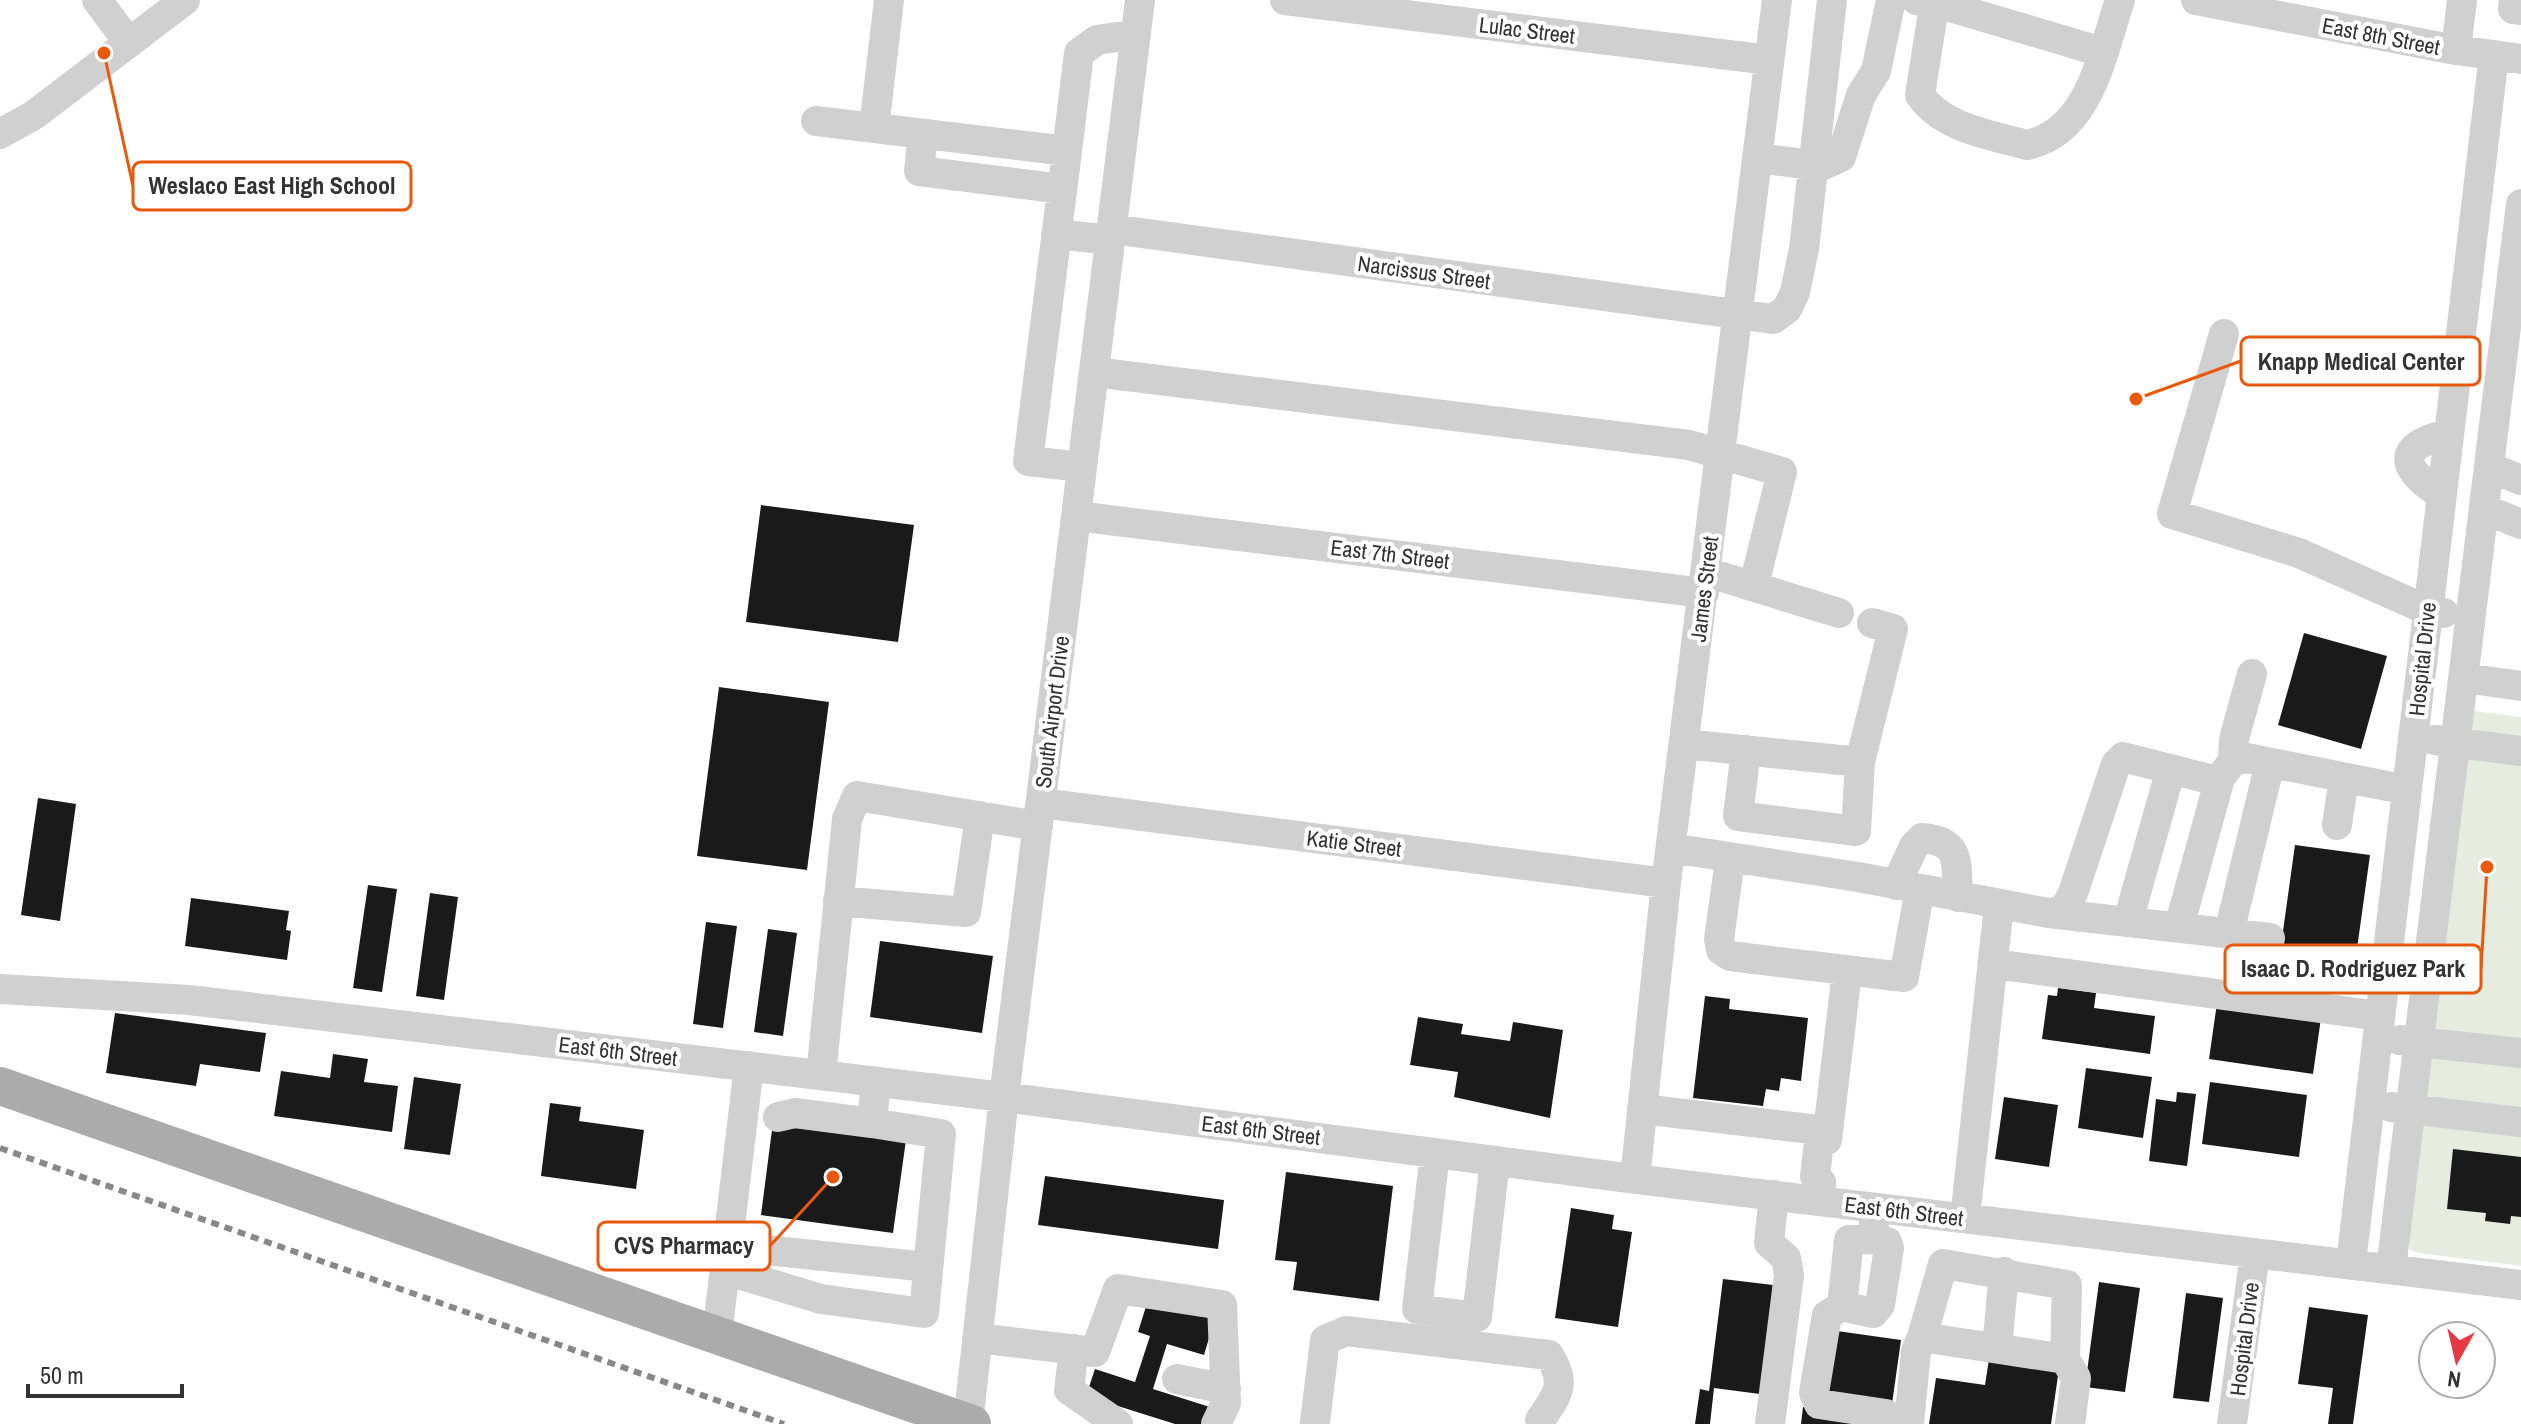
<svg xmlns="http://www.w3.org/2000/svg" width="2521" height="1424" viewBox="0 0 2521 1424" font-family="'Archivo Narrow',sans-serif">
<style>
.green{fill:#e6ecdf}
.building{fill:#1a1a1a}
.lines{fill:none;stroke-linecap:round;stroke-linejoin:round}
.minor{stroke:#d0d0d0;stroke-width:30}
.major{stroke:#ababab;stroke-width:38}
.rail{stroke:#888;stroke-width:6;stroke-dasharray:8 6;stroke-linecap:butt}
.labels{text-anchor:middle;stroke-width:8;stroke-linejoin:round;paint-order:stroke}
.street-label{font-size:22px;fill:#333;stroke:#fff}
.leader{fill:none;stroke:#e8590c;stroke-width:3}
.callout-dot{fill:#e8590c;stroke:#fff;stroke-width:3}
.callout{fill:#fff;stroke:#e8590c;stroke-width:3}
.callout-label{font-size:24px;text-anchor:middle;font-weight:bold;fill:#333}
</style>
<rect width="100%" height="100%" fill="#fff"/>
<path class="green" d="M 2473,711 L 2521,717 L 2521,1266 L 2419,1253 L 2410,1250 L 2407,1233 Z"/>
<path class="building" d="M 761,505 L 914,525 L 898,642 L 746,622 Z
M 2304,633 L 2387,656 L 2361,749 L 2278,725 Z
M 719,687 L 829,702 L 807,870 L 697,856 Z
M 38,798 L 76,804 L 60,921 L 21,915 Z
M 2295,845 L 2370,855 L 2352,985 L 2277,974 Z
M 368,885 L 397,889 L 382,992 L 353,988 Z
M 430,893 L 458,897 L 444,1000 L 416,996 Z
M 191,898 L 289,911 L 286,930 L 291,931 L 287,960 L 185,946 Z
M 706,922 L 737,926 L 723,1028 L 693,1024 Z
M 768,929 L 797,933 L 783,1036 L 754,1032 Z
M 880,941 L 993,956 L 982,1033 L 870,1017 Z
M 2058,988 L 2096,993 L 2094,1008 L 2155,1016 L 2150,1054 L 2042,1039 L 2048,995 L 2057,996 Z
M 1705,996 L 1730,999 L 1729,1009 L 1808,1018 L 1801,1081 L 1781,1078 L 1779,1091 L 1766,1089 L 1763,1106 L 1693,1098 Z
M 2217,1003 L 2321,1018 L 2313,1074 L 2209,1059 Z
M 115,1013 L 266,1033 L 260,1072 L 200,1064 L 196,1086 L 106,1073 Z
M 1418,1017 L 1463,1024 L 1461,1034 L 1510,1041 L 1513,1022 L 1563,1030 L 1550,1118 L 1454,1097 L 1458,1072 L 1410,1065 Z
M 333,1054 L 368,1059 L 364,1082 L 398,1086 L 392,1132 L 274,1116 L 281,1071 L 330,1078 Z
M 2086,1068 L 2152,1077 L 2143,1138 L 2078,1128 Z
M 414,1077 L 461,1084 L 450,1155 L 404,1149 Z
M 2210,1082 L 2307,1095 L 2299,1157 L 2202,1144 Z
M 2177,1092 L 2196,1094 L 2187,1166 L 2149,1161 L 2156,1099 L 2176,1102 Z
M 2004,1097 L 2058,1105 L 2049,1167 L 1995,1159 Z
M 550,1103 L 581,1107 L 579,1121 L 644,1130 L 636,1189 L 541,1176 Z
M 773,1122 L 906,1140 L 893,1233 L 761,1215 Z
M 2453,1149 L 2521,1157 L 2521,1217 L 2511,1216 L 2510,1224 L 2485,1221 L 2486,1213 L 2447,1209 Z
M 1286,1172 L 1393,1186 L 1379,1301 L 1293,1290 L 1297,1262 L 1275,1260 Z
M 1045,1176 L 1224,1200 L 1218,1249 L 1038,1225 Z
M 1571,1208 L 1614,1215 L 1612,1229 L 1632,1232 L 1618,1327 L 1555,1318 Z
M 1723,1279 L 1773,1285 L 1760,1394 L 1714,1388 L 1710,1424 L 1695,1424 L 1700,1389 L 1709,1391 Z
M 2099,1282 L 2140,1288 L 2125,1392 L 2085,1387 Z
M 2186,1293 L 2223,1298 L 2209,1402 L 2173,1398 Z
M 1149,1297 L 1215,1318 L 1204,1355 L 1167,1344 L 1153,1389 L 1213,1408 L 1208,1424 L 1175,1424 L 1086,1396 L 1095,1369 L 1135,1382 L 1150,1336 L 1138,1332 Z
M 2309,1307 L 2368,1315 L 2353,1424 L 2328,1424 L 2333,1388 L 2298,1384 Z
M 1830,1330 L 1901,1340 L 1892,1404 L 1821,1394 Z
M 1989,1359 L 2059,1369 L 2051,1424 L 1929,1424 L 1936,1378 L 1985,1385 Z
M 1803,1407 L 1894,1420 L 1893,1424 L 1801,1424 Z"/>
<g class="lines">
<path class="minor" d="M 97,0 L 129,43
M 1285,0 L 1769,60
M 1916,0 L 1934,2 L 2102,52
M 1935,0 L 1920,95 C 1942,128 1991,135 2027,145 C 2091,131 2102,52 2120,0
M 2196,0 L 2456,50 L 2521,59
M 2514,0 L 2513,9 L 2521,10
M 2456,50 L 2462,0
M 816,121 L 1067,151 L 1079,53 L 1097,40 L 1136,34
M 874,128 L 889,0
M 0,134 L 34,115 L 185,0
M 923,134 L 919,171 L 1062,189
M 1067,151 L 1028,461 L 1082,467
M 1757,158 L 1821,166 L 1841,157 L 1861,95 L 1876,71 L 1891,0
M 1112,229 L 1773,319 L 1787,309 L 1795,292 L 1804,249 L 1832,0
M 1056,234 L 1111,240
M 2224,334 L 2172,514 L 2299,553 L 2427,610 L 2444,613
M 1094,372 L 1689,445 L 1782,472 L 1754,585
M 2489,467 L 2521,480
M 2442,495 C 2398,468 2396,445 2449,434
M 2484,509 L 2521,524
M 1076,516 L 1704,593
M 1706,572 L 1839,613
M 2464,678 L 2521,686
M 2435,740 L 2521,751
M 1684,744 L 1860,762 L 1893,629 L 1872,623
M 1746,750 L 1738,816 L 1856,831 L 1860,762
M 2233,761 L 2234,739 L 2252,674
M 1041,803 L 1666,883
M 2337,825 L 2344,778
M 1671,848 L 1858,877 L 2048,913 L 2270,938
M 1730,860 L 1719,939 L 1721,950 L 1730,956 L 1904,977 L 1920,889
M 1896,885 L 1914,846 L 1922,838 C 1962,841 1956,863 1958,897
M 838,901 L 966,912 L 980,816
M 2056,912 L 2065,908 L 2073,893 L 2116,764 L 2123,757 L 2213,780 L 2220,778 L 2233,761 L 2247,758 L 2407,790
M 2128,921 L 2171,769
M 2179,927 L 2220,778
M 2229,933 L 2270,763
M 1994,964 L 2380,1016
M 0,989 L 189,1000 L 1004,1097 L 1635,1179 L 2521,1285
M 2400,1040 L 2521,1053
M 821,1075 L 847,819 L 857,796 L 1038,826
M 2391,1107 L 2521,1122
M 1642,1109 L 1828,1131
M 778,1117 L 795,1113 L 872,1123
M 1435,1153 L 1417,1309 L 1477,1317 L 1495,1161
M 1635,1179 L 1666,883 L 1777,0
M 1820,1201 L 1821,1182 L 1815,1176 L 1819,1142 L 1827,1140 L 1847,972
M 1876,1208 L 1872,1239 L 1887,1242 L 1889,1248 L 1880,1305 L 1873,1313 L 1842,1306 L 1827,1315 L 1814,1393 L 1819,1404 L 1886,1414
M 1965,1218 L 1999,905
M 728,1246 L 928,1267
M 2351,1263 L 2494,55
M 2391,1269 L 2521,204
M 725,1270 L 821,1299 L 924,1313 L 941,1134 L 872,1123 L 876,1082
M 1842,1306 L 1849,1240 L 1872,1239
M 717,1335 L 749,1066
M 977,1338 L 1095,1352 L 1118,1289 L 1222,1305 L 1226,1403 L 1216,1424
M 1997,1348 L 2004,1272
M 1074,1349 L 1069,1390 L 1118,1424
M 2065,1359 L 1922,1337 L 1943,1264 L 2067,1285 L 2065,1359 L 2076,1378 L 2070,1424
M 1177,1379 L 1226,1389
M 1315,1422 L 1325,1340 L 1346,1331 L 1549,1355 C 1567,1383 1558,1395 1540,1420
M 968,1424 L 1004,1097 L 1140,0
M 1770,1424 L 1789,1275 L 1786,1258 L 1769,1243 L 1774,1195
M 1909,1424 L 1916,1351 L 1922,1337
M 2232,1424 L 2255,1253"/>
<path class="major" d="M 0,1086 L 972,1424"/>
<path class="rail" d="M 0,1148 L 784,1424"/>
</g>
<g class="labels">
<g class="street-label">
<text transform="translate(1527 30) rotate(7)" y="8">Lulac Street</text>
<text transform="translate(2381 36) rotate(11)" y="8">East 8th Street</text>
<text transform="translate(1424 272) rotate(8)" y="8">Narcissus Street</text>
<text transform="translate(1390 554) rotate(7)" y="8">East 7th Street</text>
<text transform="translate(1704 589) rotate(-83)" y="8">James Street</text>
<text transform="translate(2422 659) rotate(-84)" y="8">Hospital Drive</text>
<text transform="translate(1052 712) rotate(-83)" y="8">South Airport Drive</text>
<text transform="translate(1354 843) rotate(7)" y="8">Katie Street</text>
<text transform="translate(618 1051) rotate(7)" y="8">East 6th Street</text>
<text transform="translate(1261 1130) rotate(7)" y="8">East 6th Street</text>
<text transform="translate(1904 1211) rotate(7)" y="8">East 6th Street</text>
<text transform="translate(2244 1339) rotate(-83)" y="8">Hospital Drive</text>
</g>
</g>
<path class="leader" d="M104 53L133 186M2136 399L2241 361M2487 867L2481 969M833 1177L770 1246"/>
<g class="callout-dot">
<circle cx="104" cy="53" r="8"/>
<circle cx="2136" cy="399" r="8"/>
<circle cx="2487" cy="867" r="8"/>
<circle cx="833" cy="1177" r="8"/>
</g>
<g class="callout">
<rect x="133" y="162" width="278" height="48" rx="8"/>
<rect x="2241" y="337" width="239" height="48" rx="8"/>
<rect x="2225" y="945" width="256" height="48" rx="8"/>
<rect x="598" y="1222" width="172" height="48" rx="8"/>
</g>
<g class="callout-label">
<text x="272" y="194">Weslaco East High School</text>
<text x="2361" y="370">Knapp Medical Center</text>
<text x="2353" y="977">Isaac D. Rodriguez Park</text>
<text x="684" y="1254">CVS Pharmacy</text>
</g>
<g transform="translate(2457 1360) rotate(188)"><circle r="38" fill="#ffffff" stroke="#adadad" stroke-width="2"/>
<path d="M0-6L14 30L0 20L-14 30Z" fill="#e63946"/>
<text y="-12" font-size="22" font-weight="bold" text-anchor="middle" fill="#333333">N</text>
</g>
<path d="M28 1384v12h154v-12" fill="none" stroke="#333333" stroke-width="4"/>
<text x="40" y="1384" font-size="24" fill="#333333" stroke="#ffffff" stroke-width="6" paint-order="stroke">50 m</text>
</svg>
